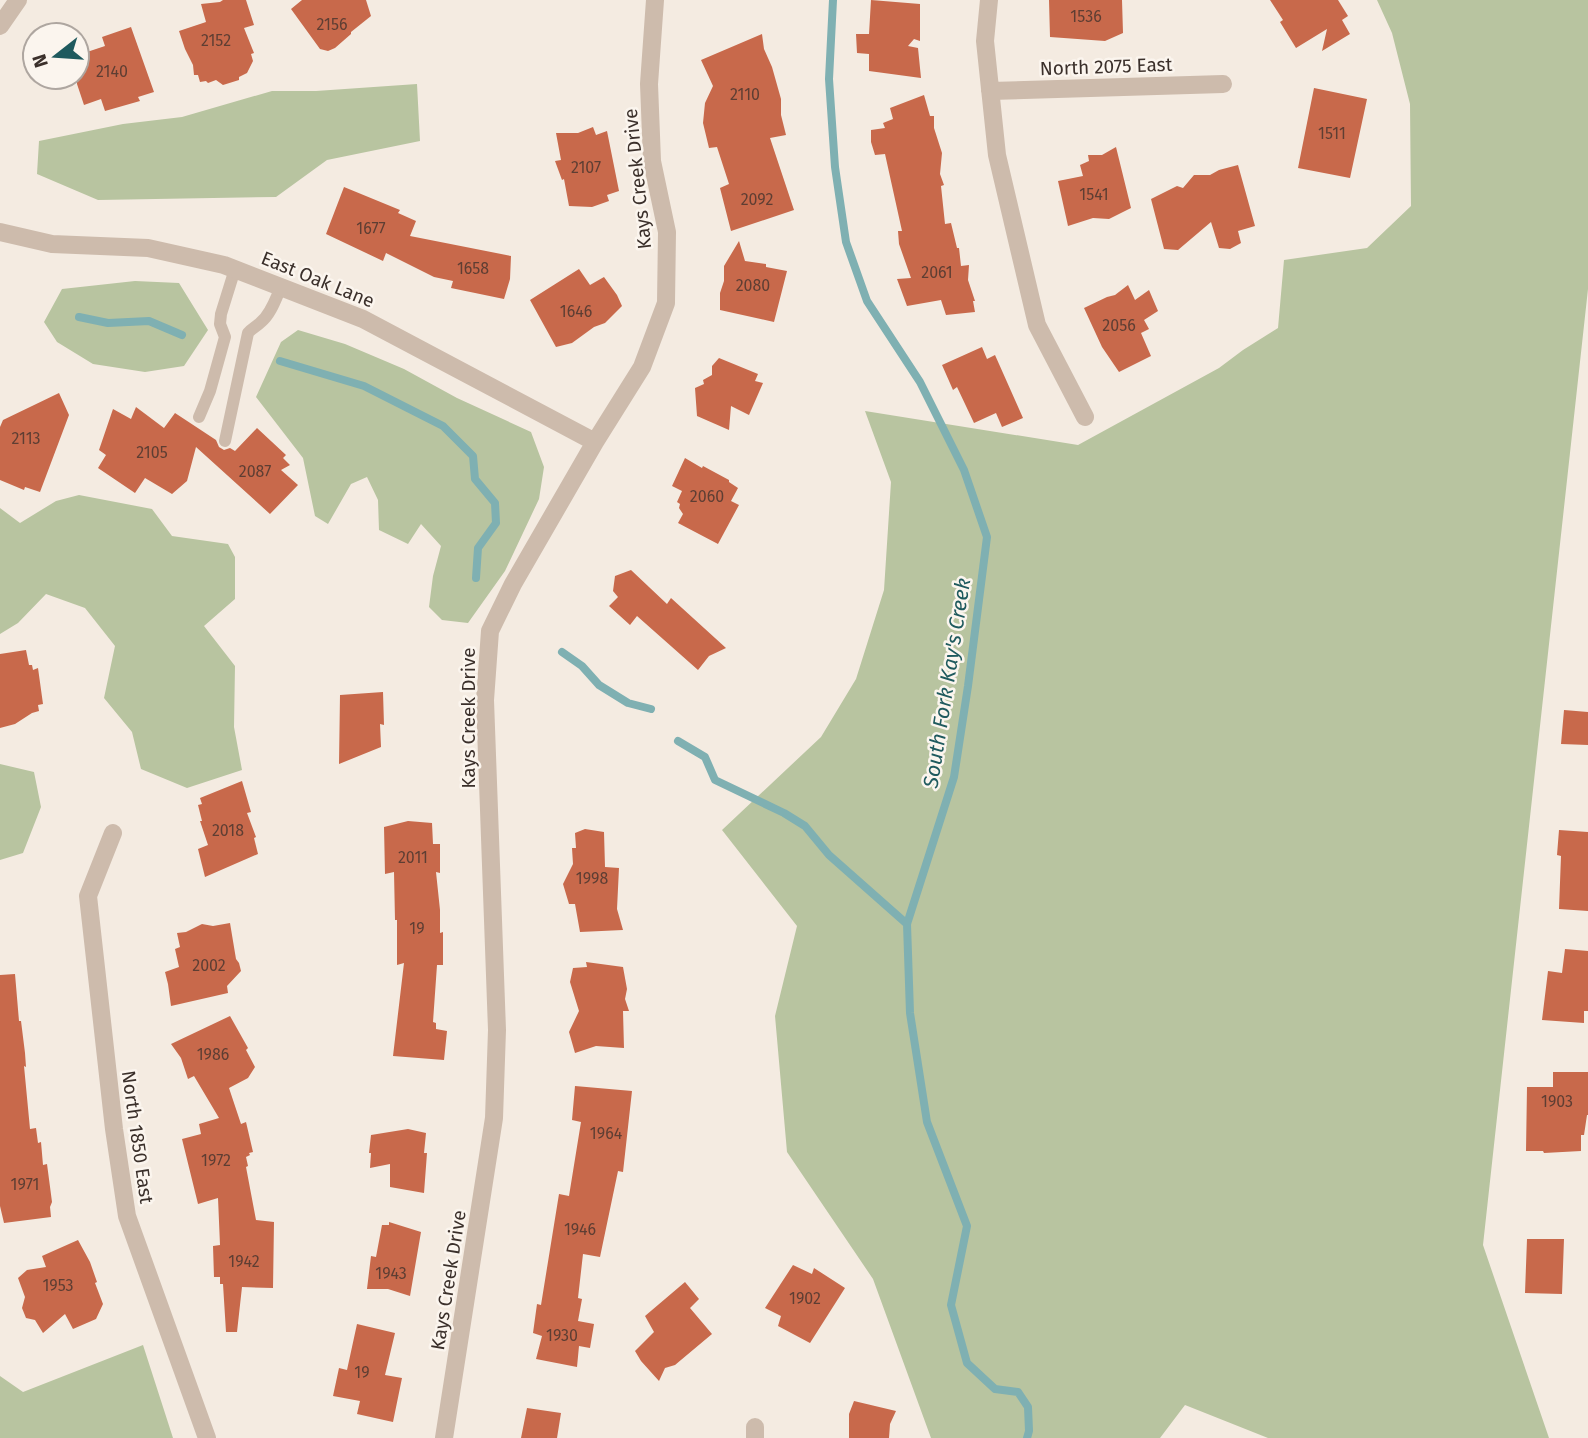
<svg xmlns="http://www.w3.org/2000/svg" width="1588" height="1438" viewBox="0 0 1588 1438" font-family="'Fira Sans',sans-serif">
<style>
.green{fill:#b8c4a0}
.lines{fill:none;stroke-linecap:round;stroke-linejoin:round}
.stream{stroke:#7fb0b2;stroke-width:8}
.building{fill:#c8694b}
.service{stroke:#cdbbac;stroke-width:12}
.minor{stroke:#cdbbac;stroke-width:18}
.labels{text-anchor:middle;stroke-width:5;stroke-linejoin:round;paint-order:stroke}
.number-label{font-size:16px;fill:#5e3e33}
.street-label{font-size:19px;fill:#3b302b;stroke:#fbf5ee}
.water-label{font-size:21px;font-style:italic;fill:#1f5a5e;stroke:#fbf5ee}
</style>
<rect width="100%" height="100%" fill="#f4ebe1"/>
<path class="green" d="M 1377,0 L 1588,0 L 1588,289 L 1483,1245 L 1549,1438 L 1268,1438 L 1185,1405 L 1160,1438 L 931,1438 L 873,1279 L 787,1152 L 775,1016 L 797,926 L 722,830 L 821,737 L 856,679 L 884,590 L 891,482 L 865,411 L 1078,445 L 1219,368 L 1243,350 L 1278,328 L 1284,260 L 1367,248 L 1411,206 L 1410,104 L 1392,33 Z
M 417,84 L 420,141 L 327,160 L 276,197 L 98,200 L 37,174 L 39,141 L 123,124 L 182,117 L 272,91 L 316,91 Z
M 135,281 L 179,283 L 208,330 L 184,366 L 145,372 L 93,364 L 57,342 L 44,322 L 62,289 Z
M 298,330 L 345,344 L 404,369 L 457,398 L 531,432 L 544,467 L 539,499 L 505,571 L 468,623 L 442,620 L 429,607 L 433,576 L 441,546 L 421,524 L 408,544 L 379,530 L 378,500 L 367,477 L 351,484 L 328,524 L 315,516 L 303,458 L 256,397 L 281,342 Z
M 79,495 L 152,509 L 172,536 L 228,544 L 235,557 L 235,599 L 204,626 L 235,666 L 234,727 L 242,770 L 187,788 L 141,769 L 132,732 L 104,698 L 115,646 L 85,608 L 46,594 L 18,623 L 0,634 L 0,508 L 20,523 L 56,501 Z
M 0,764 L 34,772 L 41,807 L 23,853 L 0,860 Z
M 143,1345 L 173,1438 L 0,1438 L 0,1376 L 23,1392 Z"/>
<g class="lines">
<path class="stream" d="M 833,0 L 829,79 L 835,167 L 846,242 L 867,301 L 920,382 L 964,470 L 987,537 L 968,686 L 954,777 L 907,924 L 910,1013 L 927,1122 L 967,1226 L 951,1305 L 967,1363 L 995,1389 L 1018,1392 L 1028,1407 L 1029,1431 L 1027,1438
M 79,317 L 108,323 L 149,321 L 182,335
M 280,361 L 364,386 L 443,426 L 473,456 L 475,479 L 495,503 L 496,523 L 478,548 L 476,578
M 562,652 L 582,666 L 599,685 L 628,703 L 651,709
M 678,741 L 705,757 L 715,780 L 784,813 L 805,826 L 829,855 L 907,924"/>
</g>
<path class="building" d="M 223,0 L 246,0 L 254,25 L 244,28 L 254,53 L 251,54 L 253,61 L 247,73 L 239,77 L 239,80 L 223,85 L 216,80 L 208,83 L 206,81 L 200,82 L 198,75 L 194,75 L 193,65 L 185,49 L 179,31 L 206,22 L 201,4 L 220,2 Z
M 302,0 L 366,0 L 371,16 L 351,32 L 351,34 L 335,48 L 328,51 L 320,49 L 291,9 Z
M 871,0 L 920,4 L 920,41 L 914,39 L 908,46 L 918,48 L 921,78 L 869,71 L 869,54 L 857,53 L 856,34 L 869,34 Z
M 1049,0 L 1122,0 L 1123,33 L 1105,41 L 1050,37 Z
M 1270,0 L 1338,0 L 1348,16 L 1342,20 L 1350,34 L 1322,51 L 1327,29 L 1296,48 L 1280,22 L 1283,20 Z
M 131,27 L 154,92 L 138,97 L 140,101 L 105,111 L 101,99 L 84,105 L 77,84 L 77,64 L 88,62 L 84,53 L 105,46 L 102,37 Z
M 762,34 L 764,49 L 772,67 L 781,99 L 781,115 L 786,135 L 770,138 L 794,210 L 731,231 L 720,188 L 729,184 L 717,147 L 709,148 L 703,123 L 705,103 L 713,86 L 701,60 Z
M 1314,88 L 1367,99 L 1350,178 L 1298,168 Z
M 924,95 L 930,116 L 934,116 L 934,128 L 942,153 L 940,174 L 944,185 L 941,186 L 945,224 L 951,223 L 957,248 L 959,248 L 961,266 L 969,265 L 968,280 L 975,301 L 973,301 L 975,312 L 946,315 L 941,300 L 907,306 L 897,279 L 911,278 L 899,244 L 898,231 L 902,231 L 885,154 L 875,155 L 871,142 L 871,130 L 885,128 L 883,123 L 893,119 L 890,108 Z
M 593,127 L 596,135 L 607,131 L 619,191 L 607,195 L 609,201 L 592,207 L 569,206 L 564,179 L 562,180 L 555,161 L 561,160 L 556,133 L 578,133 Z
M 1116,147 L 1131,208 L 1109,219 L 1093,218 L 1068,226 L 1058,181 L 1083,176 L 1080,165 L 1089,161 L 1088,155 L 1102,155 Z
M 1238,165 L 1255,226 L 1238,231 L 1241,243 L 1230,249 L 1219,248 L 1211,222 L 1178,250 L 1164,249 L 1151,199 L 1177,186 L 1183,188 L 1194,175 L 1210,175 L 1219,170 Z
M 344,187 L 400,210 L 398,213 L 416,221 L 410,236 L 511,256 L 510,279 L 504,299 L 451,288 L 453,281 L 434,277 L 386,253 L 383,261 L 326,234 Z
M 739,241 L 745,261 L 766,264 L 766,267 L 787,271 L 774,322 L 720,310 L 720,293 L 724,281 L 724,266 Z
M 579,269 L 590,285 L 604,277 L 617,295 L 622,306 L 605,323 L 594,327 L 572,343 L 556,347 L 530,300 Z
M 1128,285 L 1135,300 L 1149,290 L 1158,311 L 1144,320 L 1149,329 L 1141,333 L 1151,356 L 1119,372 L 1102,347 L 1084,308 L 1107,297 L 1115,295 Z
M 982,347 L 987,359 L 995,355 L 1023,418 L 1002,427 L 996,413 L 974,423 L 957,387 L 953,390 L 942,365 Z
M 719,358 L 758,374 L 755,381 L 763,383 L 749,415 L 731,406 L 729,430 L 697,416 L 695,388 L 704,384 L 703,380 L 712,375 L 712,366 Z
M 59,393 L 69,415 L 40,492 L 25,487 L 24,490 L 0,480 L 0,427 L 3,420 Z
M 136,407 L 164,428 L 175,413 L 216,440 L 219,447 L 224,450 L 230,448 L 235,451 L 257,428 L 286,455 L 283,458 L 290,465 L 281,470 L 298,485 L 270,514 L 196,447 L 187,481 L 172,494 L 145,478 L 135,493 L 98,468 L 106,455 L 99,450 L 113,409 L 131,419 Z
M 685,458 L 702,468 L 703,466 L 729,480 L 729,482 L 738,488 L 731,501 L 739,505 L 718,544 L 678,523 L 683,514 L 679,508 L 680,504 L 677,502 L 682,491 L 672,486 Z
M 631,570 L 667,604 L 671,598 L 726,648 L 709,656 L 698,670 L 637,616 L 630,625 L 609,606 L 618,597 L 613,591 L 615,576 Z
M 26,650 L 29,665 L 32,665 L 33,670 L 38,668 L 43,704 L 38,705 L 39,711 L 32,713 L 15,724 L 0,728 L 0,654 Z
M 383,692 L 384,725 L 380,724 L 381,747 L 339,764 L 340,695 Z
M 1564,710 L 1588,712 L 1588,745 L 1561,744 Z
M 242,781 L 251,812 L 247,813 L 256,837 L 254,838 L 258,854 L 205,877 L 198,849 L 208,845 L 200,821 L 202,821 L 198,805 L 202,804 L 200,798 Z
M 408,821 L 432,823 L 433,844 L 440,844 L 440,873 L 436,872 L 440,910 L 440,933 L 443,932 L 443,965 L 437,965 L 433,1022 L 436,1023 L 436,1029 L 447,1031 L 444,1060 L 393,1056 L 404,963 L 397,965 L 397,920 L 395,920 L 394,872 L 385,874 L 384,827 Z
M 585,829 L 604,832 L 605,867 L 619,868 L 617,909 L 623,930 L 580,932 L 575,904 L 569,904 L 563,884 L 573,864 L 572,848 L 576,848 L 575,833 Z
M 1559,830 L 1588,832 L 1588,911 L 1559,909 L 1561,856 L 1557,855 Z
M 230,923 L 236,959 L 239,963 L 241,971 L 227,986 L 228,993 L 171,1006 L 168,984 L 165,972 L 179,967 L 175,949 L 180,947 L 177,933 L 186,932 L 202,924 L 213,926 Z
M 1565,949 L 1588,951 L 1588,1011 L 1584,1011 L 1584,1023 L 1542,1020 L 1548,971 L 1562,973 Z
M 586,962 L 623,967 L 627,989 L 625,999 L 629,1011 L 623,1011 L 624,1048 L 596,1046 L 575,1053 L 569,1032 L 579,1011 L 570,982 L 573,968 L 587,967 Z
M 15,974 L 19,1021 L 21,1021 L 25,1053 L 26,1067 L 24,1066 L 30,1129 L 36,1128 L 38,1143 L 41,1142 L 43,1165 L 47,1164 L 52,1202 L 50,1207 L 51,1217 L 4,1223 L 0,1206 L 0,975 Z
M 230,1016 L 248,1048 L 246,1050 L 255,1067 L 248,1078 L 229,1088 L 241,1124 L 246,1122 L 253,1152 L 249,1153 L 250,1155 L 246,1157 L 248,1166 L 246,1167 L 256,1220 L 274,1222 L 273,1288 L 242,1287 L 237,1332 L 226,1332 L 223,1284 L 220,1284 L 220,1277 L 214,1277 L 213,1246 L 220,1245 L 218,1198 L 198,1204 L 182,1139 L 201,1134 L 199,1124 L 219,1118 L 194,1076 L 188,1079 L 181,1058 L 171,1044 Z
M 1553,1072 L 1588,1072 L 1588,1115 L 1587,1115 L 1584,1135 L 1581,1135 L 1581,1151 L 1544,1153 L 1543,1151 L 1526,1151 L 1527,1087 L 1553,1087 Z
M 575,1086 L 632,1091 L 623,1172 L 618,1171 L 600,1257 L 583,1254 L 578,1298 L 582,1299 L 578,1321 L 594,1324 L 590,1348 L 579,1346 L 577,1367 L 536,1359 L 542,1336 L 533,1333 L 537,1304 L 541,1305 L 559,1194 L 569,1196 L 581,1122 L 572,1120 Z
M 408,1129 L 426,1133 L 424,1153 L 427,1153 L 424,1193 L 390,1187 L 390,1164 L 370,1168 L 371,1153 L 369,1153 L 371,1135 Z
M 389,1222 L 421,1232 L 410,1296 L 388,1289 L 367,1289 L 371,1256 L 376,1257 L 382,1225 L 389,1225 Z
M 1527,1239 L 1564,1239 L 1562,1294 L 1525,1293 Z
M 78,1240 L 90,1262 L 97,1282 L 95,1283 L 103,1304 L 96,1319 L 73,1329 L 65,1314 L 43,1333 L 35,1320 L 26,1318 L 22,1308 L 25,1297 L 18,1278 L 27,1270 L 46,1267 L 42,1256 Z
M 793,1265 L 812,1274 L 814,1268 L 845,1288 L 810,1343 L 778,1326 L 781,1316 L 765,1308 Z
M 685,1282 L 699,1299 L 690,1308 L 712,1334 L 675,1365 L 665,1368 L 659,1381 L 641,1361 L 635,1351 L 654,1332 L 645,1316 Z
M 357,1324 L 395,1333 L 385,1375 L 402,1378 L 393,1422 L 357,1414 L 360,1401 L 333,1396 L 339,1368 L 347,1370 Z
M 854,1401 L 896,1411 L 890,1424 L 889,1438 L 849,1438 L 849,1414 Z
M 527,1408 L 561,1413 L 557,1438 L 521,1438 Z"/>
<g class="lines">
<path class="service" d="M 199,417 L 210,391 L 225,337 L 220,324 L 221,314 L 235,269
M 225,441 L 248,333 C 252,328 256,327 261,322 C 271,314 276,298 281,287"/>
<path class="minor" d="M 989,0 L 985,41 L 997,155 L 1037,325 L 1085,417
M 0,26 L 18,0
M 990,91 L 1223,84
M 0,232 L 52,244 L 148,248 L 224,265 L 363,319 L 595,442
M 113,833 L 88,896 L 114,1129 L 127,1216 L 207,1438
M 755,1427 L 755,1438
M 444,1438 L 494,1118 L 497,1030 L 485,700 L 490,631 L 513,584 L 595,442 L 642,367 L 666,303 L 667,232 L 652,161 L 649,84 L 655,0"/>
</g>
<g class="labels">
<g class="number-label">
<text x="1086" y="22">1536</text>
<text x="332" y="30">2156</text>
<text x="216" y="46">2152</text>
<text x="112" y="77">2140</text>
<text x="745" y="100">2110</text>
<text x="1332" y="139">1511</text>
<text x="586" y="173">2107</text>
<text x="1094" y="200">1541</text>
<text x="757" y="205">2092</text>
<text x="371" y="234">1677</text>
<text x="473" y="274">1658</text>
<text x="937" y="278">2061</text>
<text x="753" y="291">2080</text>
<text x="576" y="317">1646</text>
<text x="1119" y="331">2056</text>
<text x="26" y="444">2113</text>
<text x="152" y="458">2105</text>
<text x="255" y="477">2087</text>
<text x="707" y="502">2060</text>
<text x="228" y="836">2018</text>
<text x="413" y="863">2011</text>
<text x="592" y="884">1998</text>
<text x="417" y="934">19</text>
<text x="209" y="971">2002</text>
<text x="213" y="1060">1986</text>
<text x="1557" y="1107">1903</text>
<text x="606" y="1139">1964</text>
<text x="216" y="1166">1972</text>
<text x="25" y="1190">1971</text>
<text x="580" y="1235">1946</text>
<text x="244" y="1267">1942</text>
<text x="391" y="1279">1943</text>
<text x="58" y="1291">1953</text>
<text x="805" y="1304">1902</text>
<text x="562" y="1341">1930</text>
<text x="362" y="1378">19</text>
</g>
<g class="street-label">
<text transform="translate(1106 66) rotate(-2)" y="7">North 2075 East</text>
<text transform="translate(637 179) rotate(-96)" y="7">Kays Creek Drive</text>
<text transform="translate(318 279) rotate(22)" y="7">East Oak Lane</text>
<text transform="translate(468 718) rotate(-90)" y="7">Kays Creek Drive</text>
<text transform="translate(138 1137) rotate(82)" y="7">North 1850 East</text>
<text transform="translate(448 1280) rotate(-81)" y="7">Kays Creek Drive</text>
</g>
<g class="water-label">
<text transform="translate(947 683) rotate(-81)" y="7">South Fork Kay's Creek</text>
</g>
</g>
<g transform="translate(56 56) rotate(253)"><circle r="33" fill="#fbf5ee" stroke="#aea6a0" stroke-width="2"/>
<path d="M0-5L12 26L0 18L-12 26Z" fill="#1f5a5e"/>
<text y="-10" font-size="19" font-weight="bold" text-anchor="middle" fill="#3b302b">N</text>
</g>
</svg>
